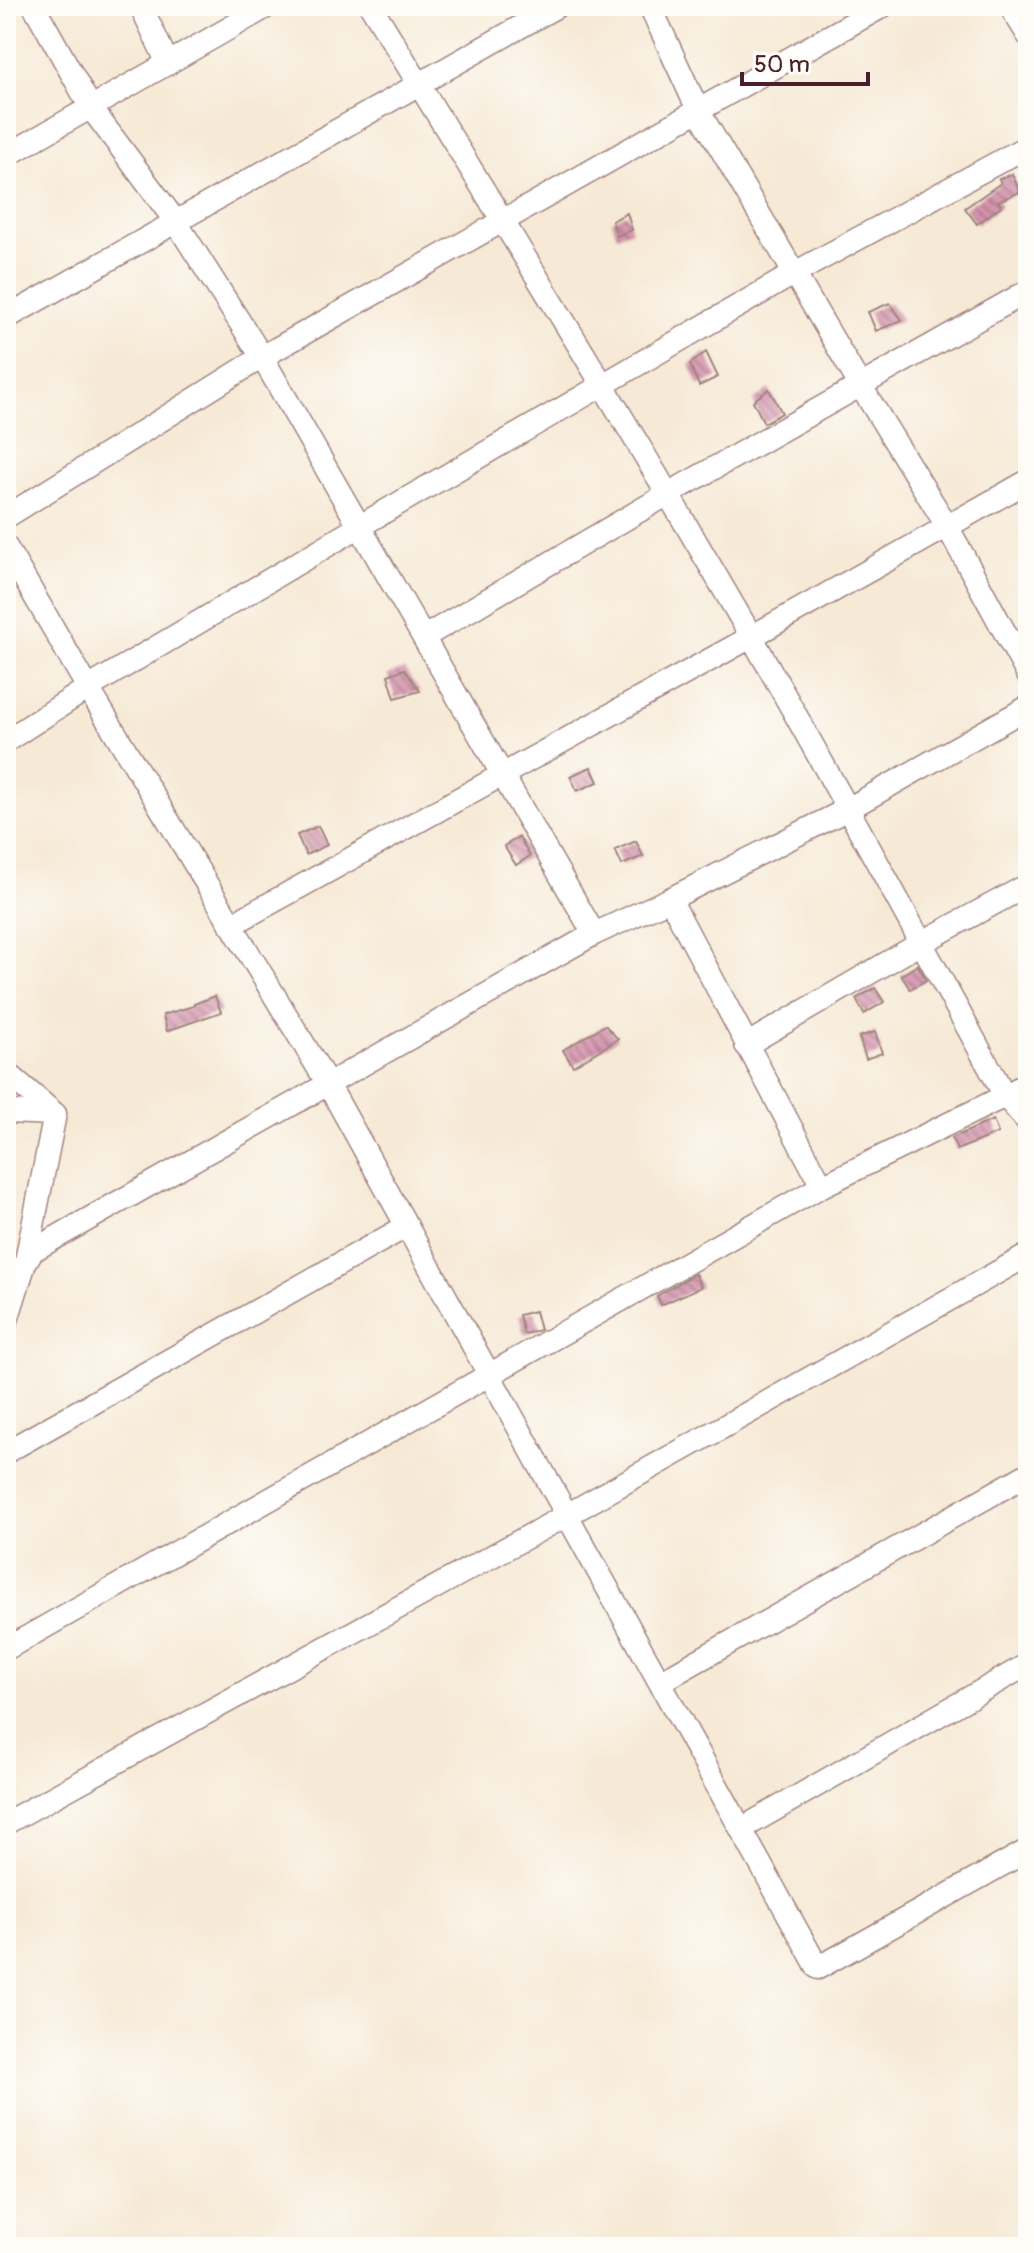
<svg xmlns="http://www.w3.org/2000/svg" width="1034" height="2253" viewBox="0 0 1034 2253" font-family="Pangolin,sans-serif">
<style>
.building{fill:url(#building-back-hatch)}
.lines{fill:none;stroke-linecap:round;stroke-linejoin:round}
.minor-casing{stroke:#a08480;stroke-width:25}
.minor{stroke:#fff;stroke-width:22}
</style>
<defs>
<pattern id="building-back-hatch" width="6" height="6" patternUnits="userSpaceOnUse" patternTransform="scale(2)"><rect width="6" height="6" fill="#d392ab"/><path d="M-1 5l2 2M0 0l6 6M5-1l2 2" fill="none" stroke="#ad778b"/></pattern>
</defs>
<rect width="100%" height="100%" fill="#fdfcf7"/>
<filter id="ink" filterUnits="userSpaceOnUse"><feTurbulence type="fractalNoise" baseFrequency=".0125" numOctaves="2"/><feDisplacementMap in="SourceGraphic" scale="16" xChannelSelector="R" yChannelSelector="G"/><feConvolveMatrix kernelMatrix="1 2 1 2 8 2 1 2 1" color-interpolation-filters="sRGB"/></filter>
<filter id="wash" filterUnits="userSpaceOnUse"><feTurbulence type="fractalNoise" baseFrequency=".006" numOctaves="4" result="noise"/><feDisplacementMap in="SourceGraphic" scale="32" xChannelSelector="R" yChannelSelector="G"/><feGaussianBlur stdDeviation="1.8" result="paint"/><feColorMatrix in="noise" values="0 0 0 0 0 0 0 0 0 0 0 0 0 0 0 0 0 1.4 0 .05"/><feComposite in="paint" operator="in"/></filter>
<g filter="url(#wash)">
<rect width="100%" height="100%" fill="#f6e9d5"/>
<g id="blocks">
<path class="building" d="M 1012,174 L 1020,192 L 998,201 L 1001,206 L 977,224 L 965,208 L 1001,183 L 999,179 Z
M 627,213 L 632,230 L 617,236 L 612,221 Z
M 890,303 L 902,320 L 876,331 L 868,312 Z
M 706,352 L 718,377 L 699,386 L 690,364 Z
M 769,389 L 782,413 L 764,423 L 753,401 Z
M 404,669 L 420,691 L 395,698 L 388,675 Z
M 591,767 L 598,782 L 577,791 L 570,776 Z
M 318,826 L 327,845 L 306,855 L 297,835 Z
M 519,837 L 530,856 L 516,865 L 504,846 Z
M 636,841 L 643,856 L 622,865 L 615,850 Z
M 918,965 L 926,980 L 910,989 L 901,975 Z
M 875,988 L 884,1002 L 864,1014 L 856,999 Z
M 215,996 L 221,1012 L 167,1031 L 163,1015 L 194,1006 L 194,1004 Z
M 605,1025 L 618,1039 L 573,1066 L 563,1050 Z
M 875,1032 L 882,1053 L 866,1059 L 859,1037 Z
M 993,1120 L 998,1133 L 957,1150 L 952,1138 Z
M 695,1274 L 701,1287 L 661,1305 L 657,1296 Z
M 535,1311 L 540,1330 L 524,1334 L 519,1315 Z"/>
</g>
</g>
<g filter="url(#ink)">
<use href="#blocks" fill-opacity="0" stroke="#a08480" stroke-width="2"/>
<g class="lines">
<defs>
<path id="minor" d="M 34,6 L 91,108 L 176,222 L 262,357 L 594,934
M 141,6 L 168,64
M 371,6 C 499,215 628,423 751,636 C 838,788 921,943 1005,1096 L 1028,1122
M 650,6 L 698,110 L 860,385 L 947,526 L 1028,675
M 1010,6 L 1028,35
M 6,156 L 268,6
M 6,318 L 557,6
M 6,517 L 262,357 L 883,6
M 6,547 L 88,688 L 328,1084 L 818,1968 L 1028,1850
M 424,637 L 668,494 L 1028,291
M 6,741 L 88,688 L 360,526 L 795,273 L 1028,146
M 670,899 L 822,1186
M 231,925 L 751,637 L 1028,481
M 746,1045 L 921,943 L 1028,885
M 6,1072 L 55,1114 L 26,1261
M 6,1112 L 55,1114
M 6,1323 L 25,1263 L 32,1251 L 594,934 L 670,899 L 848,809 L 1028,707
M 6,1452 L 407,1226
M 6,1649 L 822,1186 L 1005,1096 L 1028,1083
M 660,1682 L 1028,1474
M 6,1823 L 567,1515 L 1028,1255
M 741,1829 L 1028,1664"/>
</defs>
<use href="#minor" class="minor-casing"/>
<use href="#minor" class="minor"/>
</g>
</g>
<rect width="1034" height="2253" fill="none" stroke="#fdfcf7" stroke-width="32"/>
<path d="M742 72v12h126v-12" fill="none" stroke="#4a1f2b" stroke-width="4"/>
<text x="754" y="72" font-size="24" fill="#4a1f2b" stroke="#fdfcf7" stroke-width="6" paint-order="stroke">50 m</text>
</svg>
